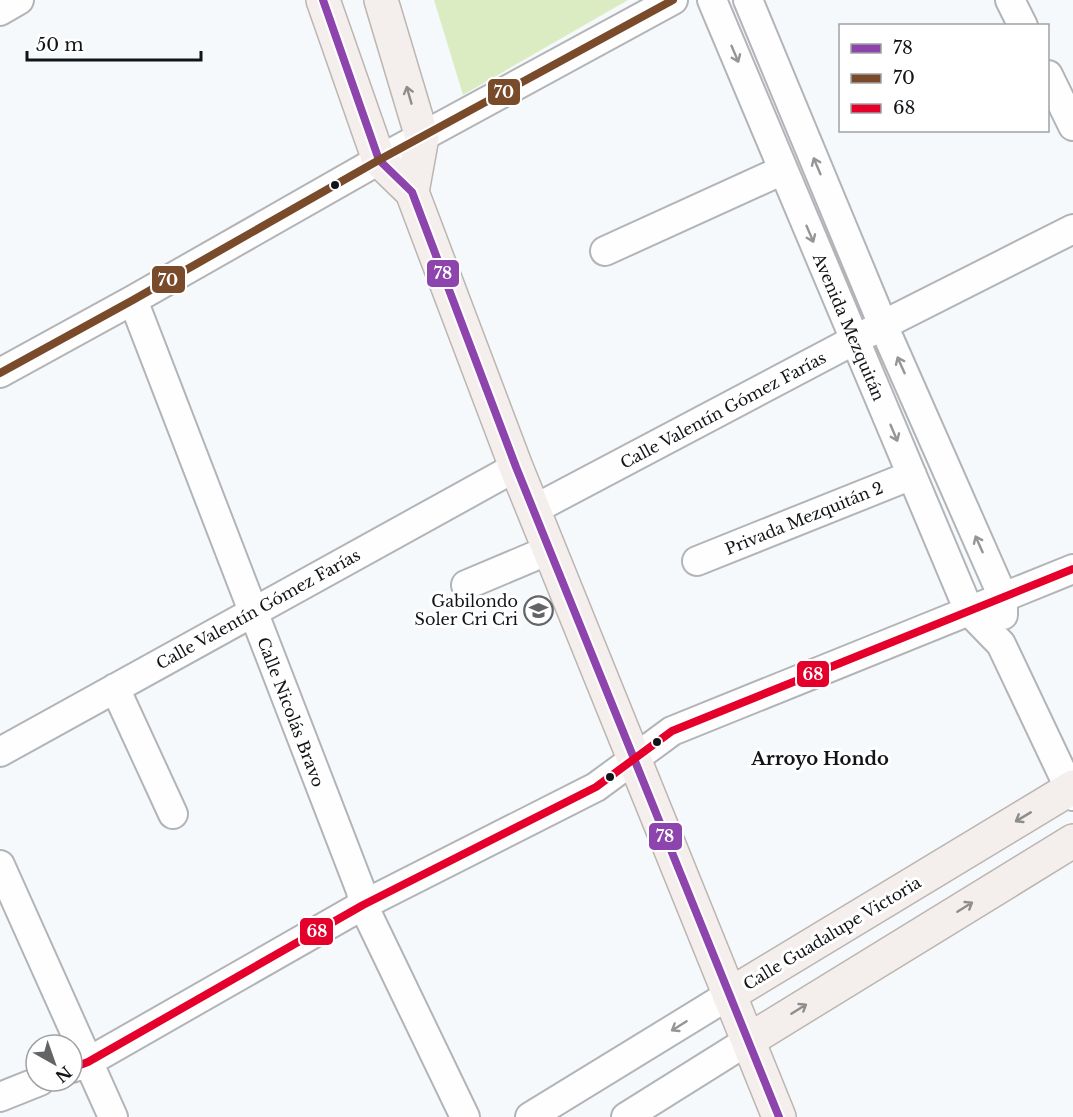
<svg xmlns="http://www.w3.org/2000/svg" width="1073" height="1117" viewBox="0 0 1073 1117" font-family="'Libre Baskerville',serif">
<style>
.green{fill:#dbecc2}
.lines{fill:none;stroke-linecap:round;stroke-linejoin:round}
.minor-casing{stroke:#b2b4b7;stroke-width:32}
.major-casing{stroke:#bcb5b1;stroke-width:36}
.minor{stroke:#fefeff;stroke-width:28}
.major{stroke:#f4efec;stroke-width:33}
.bus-1-casing{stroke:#fff;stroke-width:12}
.bus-2-casing{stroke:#fff;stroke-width:12}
.bus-3-casing{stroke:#fff;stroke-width:12}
.bus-1{stroke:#8e44ad;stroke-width:8}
.bus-2{stroke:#7a4b2a;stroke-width:8}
.bus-3{stroke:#e4002b;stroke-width:8}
.oneway{stroke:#949597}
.oneway2{stroke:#8e8d8d}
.bus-dot{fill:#121518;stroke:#fff;stroke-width:2}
.labels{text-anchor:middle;stroke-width:6;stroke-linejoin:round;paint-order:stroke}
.street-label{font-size:16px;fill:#121518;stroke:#fff}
.poi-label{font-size:16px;fill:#121518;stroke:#fff;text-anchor:end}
.neighbourhood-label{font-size:18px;font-weight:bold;fill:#121518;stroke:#fff}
.line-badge{stroke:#fff;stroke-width:2}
.badge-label{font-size:16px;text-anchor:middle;font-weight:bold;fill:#fff}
</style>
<rect width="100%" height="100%" fill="#f6f9fc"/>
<path class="green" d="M 434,0 L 628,0 L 463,95 Z"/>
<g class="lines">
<defs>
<path id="minor" d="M 712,0 L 969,611 L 1001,644 L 1073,796
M 748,0 L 883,325 L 1003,597 L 1003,615
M 1010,0 L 1023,26
M 0,11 L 19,0
M 1048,75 L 1073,126
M 605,251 L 783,170
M 133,300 L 361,891 L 363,905 L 465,1117
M 0,373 L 133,300 L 379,160 L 673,0
M 533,510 L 883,325 L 1073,229
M 697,561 L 912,475
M 466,585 L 549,550
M 115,688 L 173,814
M 0,752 L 516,467
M 0,865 L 113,1117
M 72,1068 L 88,1062 L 363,905 L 596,787 L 672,731 L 1073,569
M 0,1097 L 40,1081
M 530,1117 L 729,995
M 626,1117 L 749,1040"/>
<path id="major" d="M 323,0 L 379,160 L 412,192 L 516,467 L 779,1117
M 381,0 L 422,137 L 412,192
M 729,995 L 1073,787
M 749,1040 L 1073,841"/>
</defs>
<use href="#minor" class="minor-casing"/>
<use href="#major" class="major-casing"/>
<use href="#minor" class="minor"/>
<use href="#major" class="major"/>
<defs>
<path id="bus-1" d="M 323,0 L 379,160 L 412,192 L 516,467 L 779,1117"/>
<path id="bus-2" d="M 0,373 L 133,300 L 379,160 L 673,0"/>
<path id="bus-3" d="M 72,1068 L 88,1062 L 363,905 L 596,787 L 672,731 L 1073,569"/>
</defs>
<use href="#bus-1" class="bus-1-casing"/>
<use href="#bus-2" class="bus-2-casing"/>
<use href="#bus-3" class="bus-3-casing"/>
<use href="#bus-1" class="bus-1"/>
<use href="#bus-2" class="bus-2"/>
<use href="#bus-3" class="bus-3"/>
</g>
<defs><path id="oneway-shaft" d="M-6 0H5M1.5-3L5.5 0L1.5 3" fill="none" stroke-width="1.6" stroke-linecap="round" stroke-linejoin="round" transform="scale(1.5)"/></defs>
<g class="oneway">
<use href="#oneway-shaft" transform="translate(735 54) rotate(67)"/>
<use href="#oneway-shaft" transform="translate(817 166) rotate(-113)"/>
<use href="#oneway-shaft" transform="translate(810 234) rotate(67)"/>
<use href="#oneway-shaft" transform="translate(901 365) rotate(-114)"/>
<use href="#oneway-shaft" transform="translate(894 433) rotate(67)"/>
<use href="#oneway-shaft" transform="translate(979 544) rotate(-114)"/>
<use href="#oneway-shaft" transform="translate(679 1026) rotate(148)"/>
</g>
<g class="oneway2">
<use href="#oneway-shaft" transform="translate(409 95) rotate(-106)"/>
<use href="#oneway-shaft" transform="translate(1023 817) rotate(149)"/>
<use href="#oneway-shaft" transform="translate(965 907) rotate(-32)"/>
<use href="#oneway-shaft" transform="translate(799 1009) rotate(-32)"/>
</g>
<defs>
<symbol id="school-ring" viewBox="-11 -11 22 22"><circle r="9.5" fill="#fff" stroke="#626568" stroke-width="1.5"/><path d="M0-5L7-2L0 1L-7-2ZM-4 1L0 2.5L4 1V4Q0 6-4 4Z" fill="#626568"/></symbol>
</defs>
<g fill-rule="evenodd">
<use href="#school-ring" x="522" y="594" width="33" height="33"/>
</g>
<g class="bus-dot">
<circle cx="335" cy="185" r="5"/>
<circle cx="657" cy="742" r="5"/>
<circle cx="610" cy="777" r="5"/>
</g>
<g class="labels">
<g class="street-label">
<text transform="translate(849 327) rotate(67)" y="6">Avenida Mezquitán</text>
<text transform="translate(723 410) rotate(-28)" y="6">Calle Valentín Gómez Farías</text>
<text transform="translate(804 518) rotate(-22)" y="6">Privada Mezquitán 2</text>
<text transform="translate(258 609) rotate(-29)" y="6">Calle Valentín Gómez Farías</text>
<text transform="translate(291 712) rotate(69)" y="6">Calle Nicolás Bravo</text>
<text transform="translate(832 933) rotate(-31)" y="6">Calle Guadalupe Victoria</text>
</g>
<g class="poi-label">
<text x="518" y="607">Gabilondo<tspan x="518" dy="18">Soler Cri Cri</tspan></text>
</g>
<g class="neighbourhood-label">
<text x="820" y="765">Arroyo Hondo</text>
</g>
</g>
<g class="line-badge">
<rect x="487" y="78" width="34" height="28" rx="6" fill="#7a4b2a"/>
<rect x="426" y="259" width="34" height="29" rx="6" fill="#8e44ad"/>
<rect x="151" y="265" width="35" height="29" rx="6" fill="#7a4b2a"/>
<rect x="796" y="660" width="34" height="28" rx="6" fill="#e4002b"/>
<rect x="648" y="822" width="35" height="29" rx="6" fill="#8e44ad"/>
<rect x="299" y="917" width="35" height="29" rx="6" fill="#e4002b"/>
</g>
<g class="badge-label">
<text x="504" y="98">70</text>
<text x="443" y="279">78</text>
<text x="168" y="286">70</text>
<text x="813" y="680">68</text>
<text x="665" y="842">78</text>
<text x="317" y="937">68</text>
</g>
<rect x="839" y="24" width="210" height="108" fill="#ffffff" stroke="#a0a1a3" stroke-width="1.5"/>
<rect x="851" y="44" width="30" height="9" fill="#8e44ad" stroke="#a0a1a3" stroke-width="1.5"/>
<text x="893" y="54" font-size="18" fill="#121518">78</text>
<rect x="851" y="74" width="30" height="9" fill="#7a4b2a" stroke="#a0a1a3" stroke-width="1.5"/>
<text x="893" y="84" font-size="18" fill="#121518">70</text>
<rect x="851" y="104" width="30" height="9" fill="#e4002b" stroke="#a0a1a3" stroke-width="1.5"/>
<text x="893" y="114" font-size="18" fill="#121518">68</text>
<g transform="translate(54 1063) rotate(140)"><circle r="28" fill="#ffffff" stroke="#a0a1a3" stroke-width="1.5"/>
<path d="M0-4.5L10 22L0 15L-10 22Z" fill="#626568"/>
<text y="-9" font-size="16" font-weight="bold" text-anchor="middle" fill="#121518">N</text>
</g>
<path d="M27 51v9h174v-9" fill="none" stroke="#121518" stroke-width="3"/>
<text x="36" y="51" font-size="18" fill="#121518" stroke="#ffffff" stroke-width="4.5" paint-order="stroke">50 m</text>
</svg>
